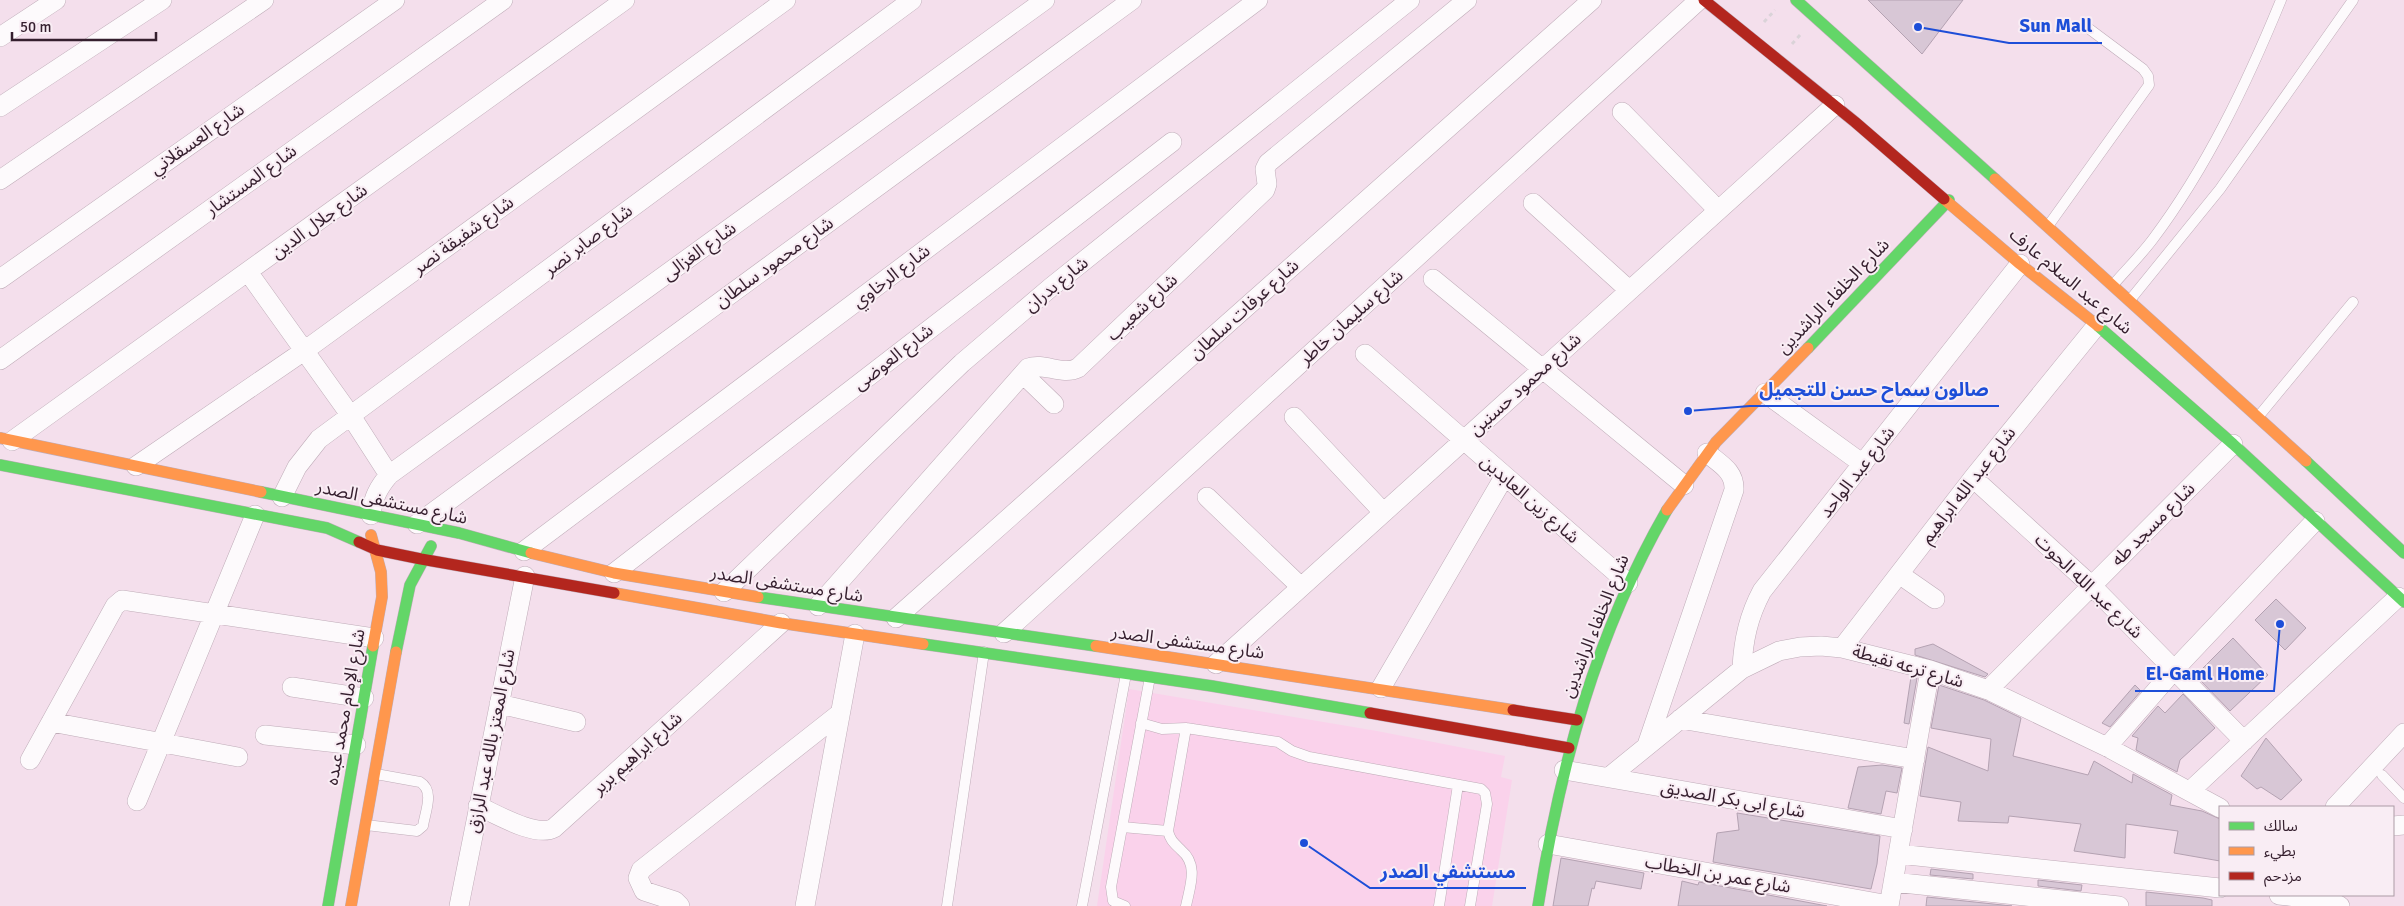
<svg xmlns="http://www.w3.org/2000/svg" width="2404" height="906" viewBox="0 0 2404 906" font-family="Signika,'Noto Sans Arabic',sans-serif">
<style>
.built{fill:#fad2eb}
.building{fill:#d8c7d6;stroke:#b4a2b2}
.lines{fill:none;stroke-linecap:round;stroke-linejoin:round}
.lane-casing{stroke:#bfacb8;stroke-width:11}
.street-casing{stroke:#bfacb8;stroke-width:20}
.fast-casing{stroke:#bfacb8;stroke-width:12}
.slow-casing{stroke:#bfacb8;stroke-width:12}
.jam-casing{stroke:#bfacb8;stroke-width:12}
.path{stroke:#dad3d8;stroke-width:3;stroke-dasharray:4 4;stroke-linecap:butt}
.lane{stroke:#fdfafc;stroke-width:10}
.street{stroke:#fdfafc;stroke-width:19}
.fast{stroke:#63d668;stroke-width:11}
.slow{stroke:#ff974d;stroke-width:11}
.jam{stroke:#b3261e;stroke-width:11}
.labels{text-anchor:middle;stroke-width:4;stroke-linejoin:round;paint-order:stroke}
.street-label{font-size:18px;fill:#351f2e;stroke:#f9edf4}
.leader{fill:none;stroke:#1d4ed8;stroke-width:2}
.callout-dot{fill:#1d4ed8;stroke:#f9edf4;stroke-width:2}
.callout-label{font-size:19px;text-anchor:middle;font-weight:bold;fill:#1d4ed8;stroke:#f9edf4;stroke-width:4;stroke-linejoin:round;paint-order:stroke}
</style>
<rect width="100%" height="100%" fill="#f4dfec"/>
<path class="built" d="M 1129,689 L 1377,731 L 1505,756 L 1501,777 L 1512,780 L 1492,906 L 1097,906 Z"/>
<path class="building" d="M 1868,0 L 1963,0 L 1922,54 Z
M 2276,599 L 2306,628 L 2285,650 L 2255,620 Z
M 2233,638 L 2268,675 L 2230,711 L 2198,678 L 2204,671 L 2202,669 Z
M 1933,644 L 1988,674 L 1985,677 L 1915,655 L 1915,649 Z
M 1911,677 L 1917,678 L 1909,724 L 1904,723 Z
M 1939,685 L 1984,700 L 2021,718 L 2013,756 L 2088,775 L 2094,761 L 2132,783 L 2133,774 L 2172,795 L 2170,805 L 2202,811 L 2220,819 L 2220,861 L 2174,853 L 2178,831 L 2126,824 L 2125,858 L 2074,851 L 2081,824 L 2009,816 L 2008,823 L 1958,821 L 1961,802 L 1920,796 L 1928,747 L 1988,771 L 1991,739 L 1931,728 Z
M 2135,685 L 2141,691 L 2110,727 L 2102,723 Z
M 2183,694 L 2215,728 L 2180,760 L 2177,772 L 2136,750 L 2138,738 L 2132,736 L 2158,706 L 2165,713 Z
M 2266,738 L 2302,780 L 2281,800 L 2261,787 L 2257,789 L 2241,776 Z
M 1882,765 L 1902,768 L 1897,793 L 1886,791 L 1881,814 L 1848,808 L 1858,767 Z
M 1737,813 L 1880,836 L 1877,864 L 1871,889 L 1713,862 L 1717,833 L 1739,830 Z
M 1561,858 L 1644,873 L 1641,889 L 1596,881 L 1594,889 L 1592,888 L 1588,906 L 1553,906 Z
M 1931,869 L 1973,874 L 1973,879 L 1930,875 Z
M 2038,880 L 2082,885 L 2081,891 L 2038,886 Z
M 1682,881 L 1698,885 L 1699,882 L 1827,906 L 1678,906 Z
M 2146,892 L 2203,898 L 2212,900 L 2212,906 L 2146,906 Z
M 1927,897 L 2012,906 L 1926,906 Z"/>
<g class="lines">
<defs>
<path id="lane" d="M 2048,226 L 2149,85 L 2148,76 L 2143,69 L 2084,25
M 2113,285 C 2126,270 2141,255 2153,239 C 2207,167 2247,83 2281,0
M 2130,300 L 2220,189 L 2353,0
M 2258,417 L 2353,302
M 1141,723 L 1162,729 L 1186,728 L 1278,742 L 1292,751 L 1309,757 L 1481,789 L 1485,793 L 1487,804 L 1470,906
M 1186,728 L 1168,831 C 1170,840 1174,843 1181,850 C 1199,865 1190,886 1186,906
M 2382,775 L 2404,798
M 366,825 L 417,831 L 423,826 C 425,812 435,791 420,782 L 376,774
M 1122,827 L 1168,831
M 947,906 L 984,652
M 1082,906 L 1126,674
M 1125,906 L 1113,901 L 1111,887 L 1150,677
M 1439,906 L 1458,785"/>
<path id="street" d="M 0,37 L 56,0
M 0,107 L 162,0
M 1622,112 L 1718,210
M 0,180 L 264,0
M 1533,203 L 1629,290
M 248,272 L 351,416 L 389,475
M 0,279 L 395,0
M 1433,279 L 1684,485
M 1365,354 L 1628,583
M 0,360 L 503,0
M 1023,374 L 1054,404
M 1765,393 L 1863,464
M 1294,417 L 1383,512
M 12,441 L 625,0
M 136,466 L 304,351 L 786,0
M 1973,478 L 2092,586 L 2244,741
M 282,497 L 297,467 L 319,439 L 912,0
M 1207,497 L 1301,587
M 371,515 C 373,498 378,488 389,475 L 1045,0
M 417,524 L 1132,0
M 524,551 L 1258,0
M 614,573 L 1172,142
M 1899,574 L 1935,599
M 724,592 L 962,363 L 1050,288 L 1410,0
M 818,606 L 1028,368 C 1044,362 1062,376 1078,368 L 1265,190 L 1267,184 L 1265,169 L 1268,163 L 1467,0
M 896,618 L 1592,0
M 1004,633 L 1699,0
M 1842,648 L 1973,478 L 2097,325
M 1216,664 L 1835,105
M 1742,669 C 1743,641 1748,617 1762,591 L 2020,264
M 292,687 L 364,698
M 1381,688 L 1504,477
M 1988,690 L 2233,444
M 499,704 L 576,722
M 1680,719 L 1915,759
M 51,722 L 238,757
M 265,735 L 356,745
M 1647,745 L 1734,490 C 1735,471 1720,464 1707,453
M 2107,747 L 2174,670 L 2315,521
M 30,760 L 115,606 L 122,600 L 374,638
M 1564,770 L 1903,829
M 1609,777 L 1742,669 L 1779,651 L 1800,647 L 1821,646 L 1842,648 L 1930,670 L 1988,690 L 2107,747 L 2220,808
M 2190,791 L 2398,597
M 137,801 L 255,515
M 478,806 C 496,814 536,838 554,828 L 781,623
M 2335,807 L 2404,733
M 2393,826 L 2404,825
M 1548,844 L 1889,905
M 1898,854 L 2220,888
M 1893,882 L 2119,906
M 2279,895 L 2331,901 L 2340,906
M 459,906 L 525,576
M 680,906 L 675,901 L 644,891 L 638,878 L 641,870 L 839,714
M 805,906 L 855,634
M 1889,906 L 1930,670"/>
<path id="fast" d="M 1796,0 L 1995,179
M 2098,326 L 2233,444 L 2404,602
M 1808,348 L 1949,200
M 2306,461 L 2404,553
M 0,465 L 327,528 L 359,542
M 261,492 L 459,533 L 531,553
M 758,597 L 1096,646
M 923,644 L 1212,686 L 1370,713
M 396,652 L 410,585 L 431,546
M 328,906 L 373,646
M 1538,906 C 1560,766 1596,633 1667,510"/>
<path id="slow" d="M 1995,179 L 2306,461
M 1944,199 L 2020,264 L 2098,326
M 0,438 L 261,492
M 1667,510 L 1716,442 L 1808,348
M 371,535 L 381,572 L 382,597 L 373,646
M 531,553 L 614,573 L 758,597
M 614,593 L 781,623 L 923,644
M 1096,646 L 1513,710
M 351,906 L 396,652"/>
<path id="jam" d="M 1704,0 L 1855,122 L 1944,199
M 359,542 L 377,550 L 421,559 L 614,593
M 1513,710 L 1577,720
M 1370,713 L 1569,748"/>
</defs>
<use href="#lane" class="lane-casing"/>
<use href="#street" class="street-casing"/>
<use href="#fast" class="fast-casing"/>
<use href="#slow" class="slow-casing"/>
<use href="#jam" class="jam-casing"/>
<path class="path" d="M 1764,22 L 1775,10
M 1792,44 L 1801,34"/>
<use href="#lane" class="lane"/>
<use href="#street" class="street"/>
<use href="#fast" class="fast"/>
<use href="#slow" class="slow"/>
<use href="#jam" class="jam"/>
</g>
<g class="labels">
<g class="street-label">
<text transform="translate(197 139) rotate(-35)" y="6">شارع العسقلاني</text>
<text transform="translate(251 180) rotate(-36)" y="6">شارع المستشار</text>
<text transform="translate(319 221) rotate(-36)" y="6">شارع جلال الدين</text>
<text transform="translate(463 235) rotate(-36)" y="6">شارع شفيقة نصر</text>
<text transform="translate(588 240) rotate(-37)" y="6">شارع صابر نصر</text>
<text transform="translate(699 251) rotate(-36)" y="6">شارع الغزالى</text>
<text transform="translate(774 262) rotate(-36)" y="6">شارع محمود سلطان</text>
<text transform="translate(891 276) rotate(-37)" y="6">شارع الرخاوي</text>
<text transform="translate(2071 281) rotate(40)" y="6">شارع عبد السلام عارف</text>
<text transform="translate(1056 284) rotate(-39)" y="6">شارع بدران</text>
<text transform="translate(1833 296) rotate(-46)" y="6">شارع الخلفاء الراشدين</text>
<text transform="translate(1142 307) rotate(-43)" y="6">شارع شعيب</text>
<text transform="translate(1244 309) rotate(-42)" y="6">شارع عرفات سلطان</text>
<text transform="translate(1351 317) rotate(-42)" y="6">شارع سليمان خاطر</text>
<text transform="translate(893 357) rotate(-38)" y="6">شارع العوضى</text>
<text transform="translate(1525 384) rotate(-42)" y="6">شارع محمود حسنين</text>
<text transform="translate(1857 472) rotate(-52)" y="6">شارع عبد الواحد</text>
<text transform="translate(1968 485) rotate(-52)" y="6">شارع عبد الله ابراهيم</text>
<text transform="translate(1530 499) rotate(41)" y="6">شارع زين العابدين</text>
<text transform="translate(392 502) rotate(12)" y="6">شارع مستشفى الصدر</text>
<text transform="translate(2153 524) rotate(-45)" y="6">شارع مسجد طه</text>
<text transform="translate(787 584) rotate(9)" y="6">شارع مستشفى الصدر</text>
<text transform="translate(2089 586) rotate(44)" y="6">شارع عبد الله الحوت</text>
<text transform="translate(1595 626) rotate(-68)" y="6">شارع الخلفاء الراشدين</text>
<text transform="translate(1188 642) rotate(8)" y="6">شارع مستشفى الصدر</text>
<text transform="translate(1908 666) rotate(16)" y="6">شارع ترعه نقيطة</text>
<text transform="translate(345 707) rotate(-80)" y="6">شارع الإمام محمد عبده</text>
<text transform="translate(491 741) rotate(-79)" y="6">شارع المعتز بالله عبد الرازق</text>
<text transform="translate(637 753) rotate(-42)" y="6">شارع ابراهيم بربر</text>
<text transform="translate(1733 799) rotate(10)" y="6">شارع ابى بكر الصديق</text>
<text transform="translate(1718 874) rotate(10)" y="6">شارع عمر بن الخطاب</text>
</g>
</g>
<path class="leader" d="M1918 27L2009 43H2102M1688 411L1750 406H1999M2280 624L2274 691H2135M1304 843L1370 888H1526"/>
<g class="callout-dot">
<circle cx="1918" cy="27" r="5"/>
<circle cx="1688" cy="411" r="5"/>
<circle cx="2280" cy="624" r="5"/>
<circle cx="1304" cy="843" r="5"/>
</g>
<g class="callout-label">
<text x="2056" y="32">Sun Mall</text>
<text x="1874" y="396">صالون سماح حسن للتجميل</text>
<text x="2205" y="680">El-Gaml Home</text>
<text x="1448" y="878">مستشفي الصدر</text>
</g>
<rect x="2219" y="806" width="175" height="90" fill="#f9edf4" stroke="#ab9ba5"/>
<rect x="2229" y="822" width="25" height="8" fill="#63d668" stroke="#ab9ba5"/>
<text x="2264" y="831" font-size="15" fill="#351f2e">سالك</text>
<rect x="2229" y="847" width="25" height="8" fill="#ff974d" stroke="#ab9ba5"/>
<text x="2264" y="856" font-size="15" fill="#351f2e">بطيء</text>
<rect x="2229" y="872" width="25" height="8" fill="#b3261e" stroke="#ab9ba5"/>
<text x="2264" y="881" font-size="15" fill="#351f2e">مزدحم</text>
<path d="M12 32v8h144v-8" fill="none" stroke="#351f2e" stroke-width="2.5"/>
<text x="20" y="32" font-size="15" fill="#351f2e" stroke="#f9edf4" stroke-width="4" paint-order="stroke">50 m</text>
</svg>
